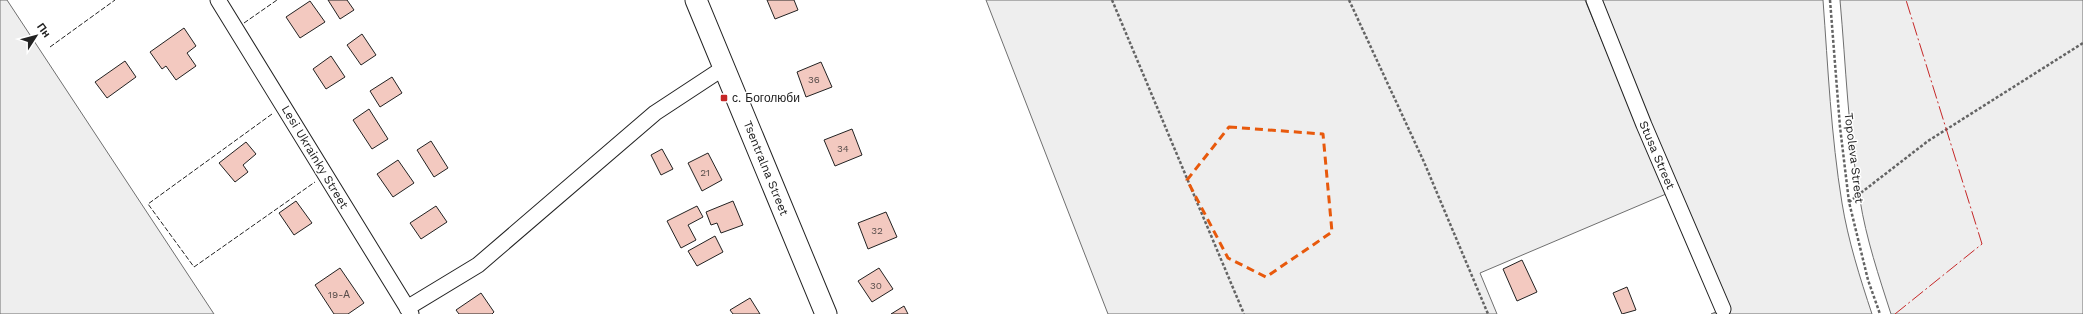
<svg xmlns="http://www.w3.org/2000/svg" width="2083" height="314" viewBox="0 0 2083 314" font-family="'Work Sans',sans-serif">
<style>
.green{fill:#eee;stroke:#6f6f6f}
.building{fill:#f3c9c0;stroke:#222}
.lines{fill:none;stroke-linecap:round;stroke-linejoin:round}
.street-casing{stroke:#222;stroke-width:17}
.secondary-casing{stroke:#222;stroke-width:23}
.path{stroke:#646464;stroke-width:2.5;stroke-dasharray:3 2;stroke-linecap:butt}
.street{stroke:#fff;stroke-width:15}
.secondary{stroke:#fff;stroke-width:21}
.fence{stroke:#222;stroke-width:1;stroke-dasharray:5 2;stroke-linecap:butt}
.power{stroke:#c62828;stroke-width:1;stroke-dasharray:14 3 2 3;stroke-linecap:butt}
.marked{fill:none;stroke:#e8590c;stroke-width:3;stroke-dasharray:8 5;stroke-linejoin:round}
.poi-dot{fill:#c62828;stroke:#fff;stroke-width:1.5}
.labels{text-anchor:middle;stroke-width:3;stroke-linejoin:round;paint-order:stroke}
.number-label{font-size:10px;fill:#564c4a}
.poi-label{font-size:12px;fill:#222;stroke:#fff;text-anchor:start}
.street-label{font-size:12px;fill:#222;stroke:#fff}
</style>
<rect width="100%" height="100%" fill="#fff"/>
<path class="green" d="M 0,0 L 7,0 L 214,314 L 0,314 Z
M 986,0 L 1585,0 L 1666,194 L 1480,273 L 1497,314 L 1108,314 Z
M 1602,0 L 1823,0 C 1828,67 1831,136 1842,203 C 1848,240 1860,278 1872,314 L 1711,314 L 1729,306 L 1651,123 Z
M 1840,0 L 2083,0 L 2083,314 L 1891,314 C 1879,277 1866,238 1860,200 C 1848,134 1846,66 1840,0 Z"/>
<path class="building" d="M 328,0 L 347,0 L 354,10 L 340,19 Z
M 767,0 L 794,0 L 798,10 L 775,19 Z
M 310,1 L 325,22 L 300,38 L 286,17 Z
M 184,28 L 196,46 L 187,53 L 196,66 L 176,80 L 166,66 L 162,69 L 150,52 Z
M 362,34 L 376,55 L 361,65 L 347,45 Z
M 331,56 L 345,77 L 326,89 L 313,69 Z
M 125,61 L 136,77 L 107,98 L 95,82 Z
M 821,62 L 832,87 L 806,97 L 797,72 Z
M 392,77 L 402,93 L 380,107 L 370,91 Z
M 369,109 L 388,139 L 372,149 L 353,120 Z
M 852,129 L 862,155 L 835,166 L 824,140 Z
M 431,141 L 448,168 L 434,177 L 417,150 Z
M 246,142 L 256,154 L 243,165 L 248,172 L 235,182 L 219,163 Z
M 662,149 L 673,169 L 661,175 L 651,155 Z
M 708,153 L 722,180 L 702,191 L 688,163 Z
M 398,160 L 414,183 L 393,197 L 377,174 Z
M 296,201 L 312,223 L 294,235 L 279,213 Z
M 733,201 L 743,225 L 721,233 L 717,223 L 711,225 L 706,212 Z
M 436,206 L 447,222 L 421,239 L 410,223 Z
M 697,206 L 703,217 L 688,225 L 696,240 L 681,248 L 667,221 Z
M 886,212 L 897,237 L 868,249 L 858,223 Z
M 715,236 L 723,252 L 697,266 L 688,251 Z
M 1522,260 L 1537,292 L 1517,301 L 1503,269 Z
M 340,268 L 364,303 L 348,314 L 334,314 L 315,285 Z
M 879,268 L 893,289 L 872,302 L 858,281 Z
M 1627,287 L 1636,310 L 1622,314 L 1613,293 Z
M 481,293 L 494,312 L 492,314 L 459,314 L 456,310 Z
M 750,298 L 760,314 L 733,314 L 730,310 Z
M 904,306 L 908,314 L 891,314 Z"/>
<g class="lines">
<defs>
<path id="street" d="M 218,0 L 411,314
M 1594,0 L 1644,125 L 1723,309
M 407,308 L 478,265 L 655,113 L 725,67"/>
<path id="secondary" d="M 696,0 L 826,314"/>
</defs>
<use href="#street" class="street-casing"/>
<use href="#secondary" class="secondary-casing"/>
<path class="path" d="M 1112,0 L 1244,314
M 1349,0 L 1424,162 L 1488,314
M 1830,0 L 1840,127 L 1849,202 L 1868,280 L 1880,314
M 1849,202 L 1928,141 L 2083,43"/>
<use href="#street" class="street"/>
<use href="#secondary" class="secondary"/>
<path class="fence" d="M 244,23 L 277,0
M 50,47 L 115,0
M 272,114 L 148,204 L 194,267 L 315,182"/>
<path class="power" d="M 1895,314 L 1982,244 L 1906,0"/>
</g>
<path class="marked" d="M 1229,127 L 1323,134 L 1332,232 L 1266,277 L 1228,258 L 1187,180 Z"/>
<rect class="poi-dot" x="720" y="94" width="8" height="8" rx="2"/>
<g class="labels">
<g class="number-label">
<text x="814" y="83">36</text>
<text x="843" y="152">34</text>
<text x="705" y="176">21</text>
<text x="877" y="234">32</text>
<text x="876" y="289">30</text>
<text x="339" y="298">19-А</text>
</g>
<g class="poi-label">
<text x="732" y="102">с. Боголюби</text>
</g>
<g class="street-label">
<text transform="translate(1657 155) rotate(67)" y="4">Stusa Street</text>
<text transform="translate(315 157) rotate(59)" y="4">Lesi Ukrainky Street</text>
<text transform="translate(1854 158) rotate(83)" y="4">Topoleva Street</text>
<text transform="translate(766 168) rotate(68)" y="4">Tsentralna Street</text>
</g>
</g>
<g transform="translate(36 36) rotate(54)" stroke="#ffffff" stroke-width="3" paint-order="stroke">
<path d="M0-3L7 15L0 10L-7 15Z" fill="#222222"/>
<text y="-6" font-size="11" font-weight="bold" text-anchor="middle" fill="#222222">Пн</text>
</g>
</svg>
